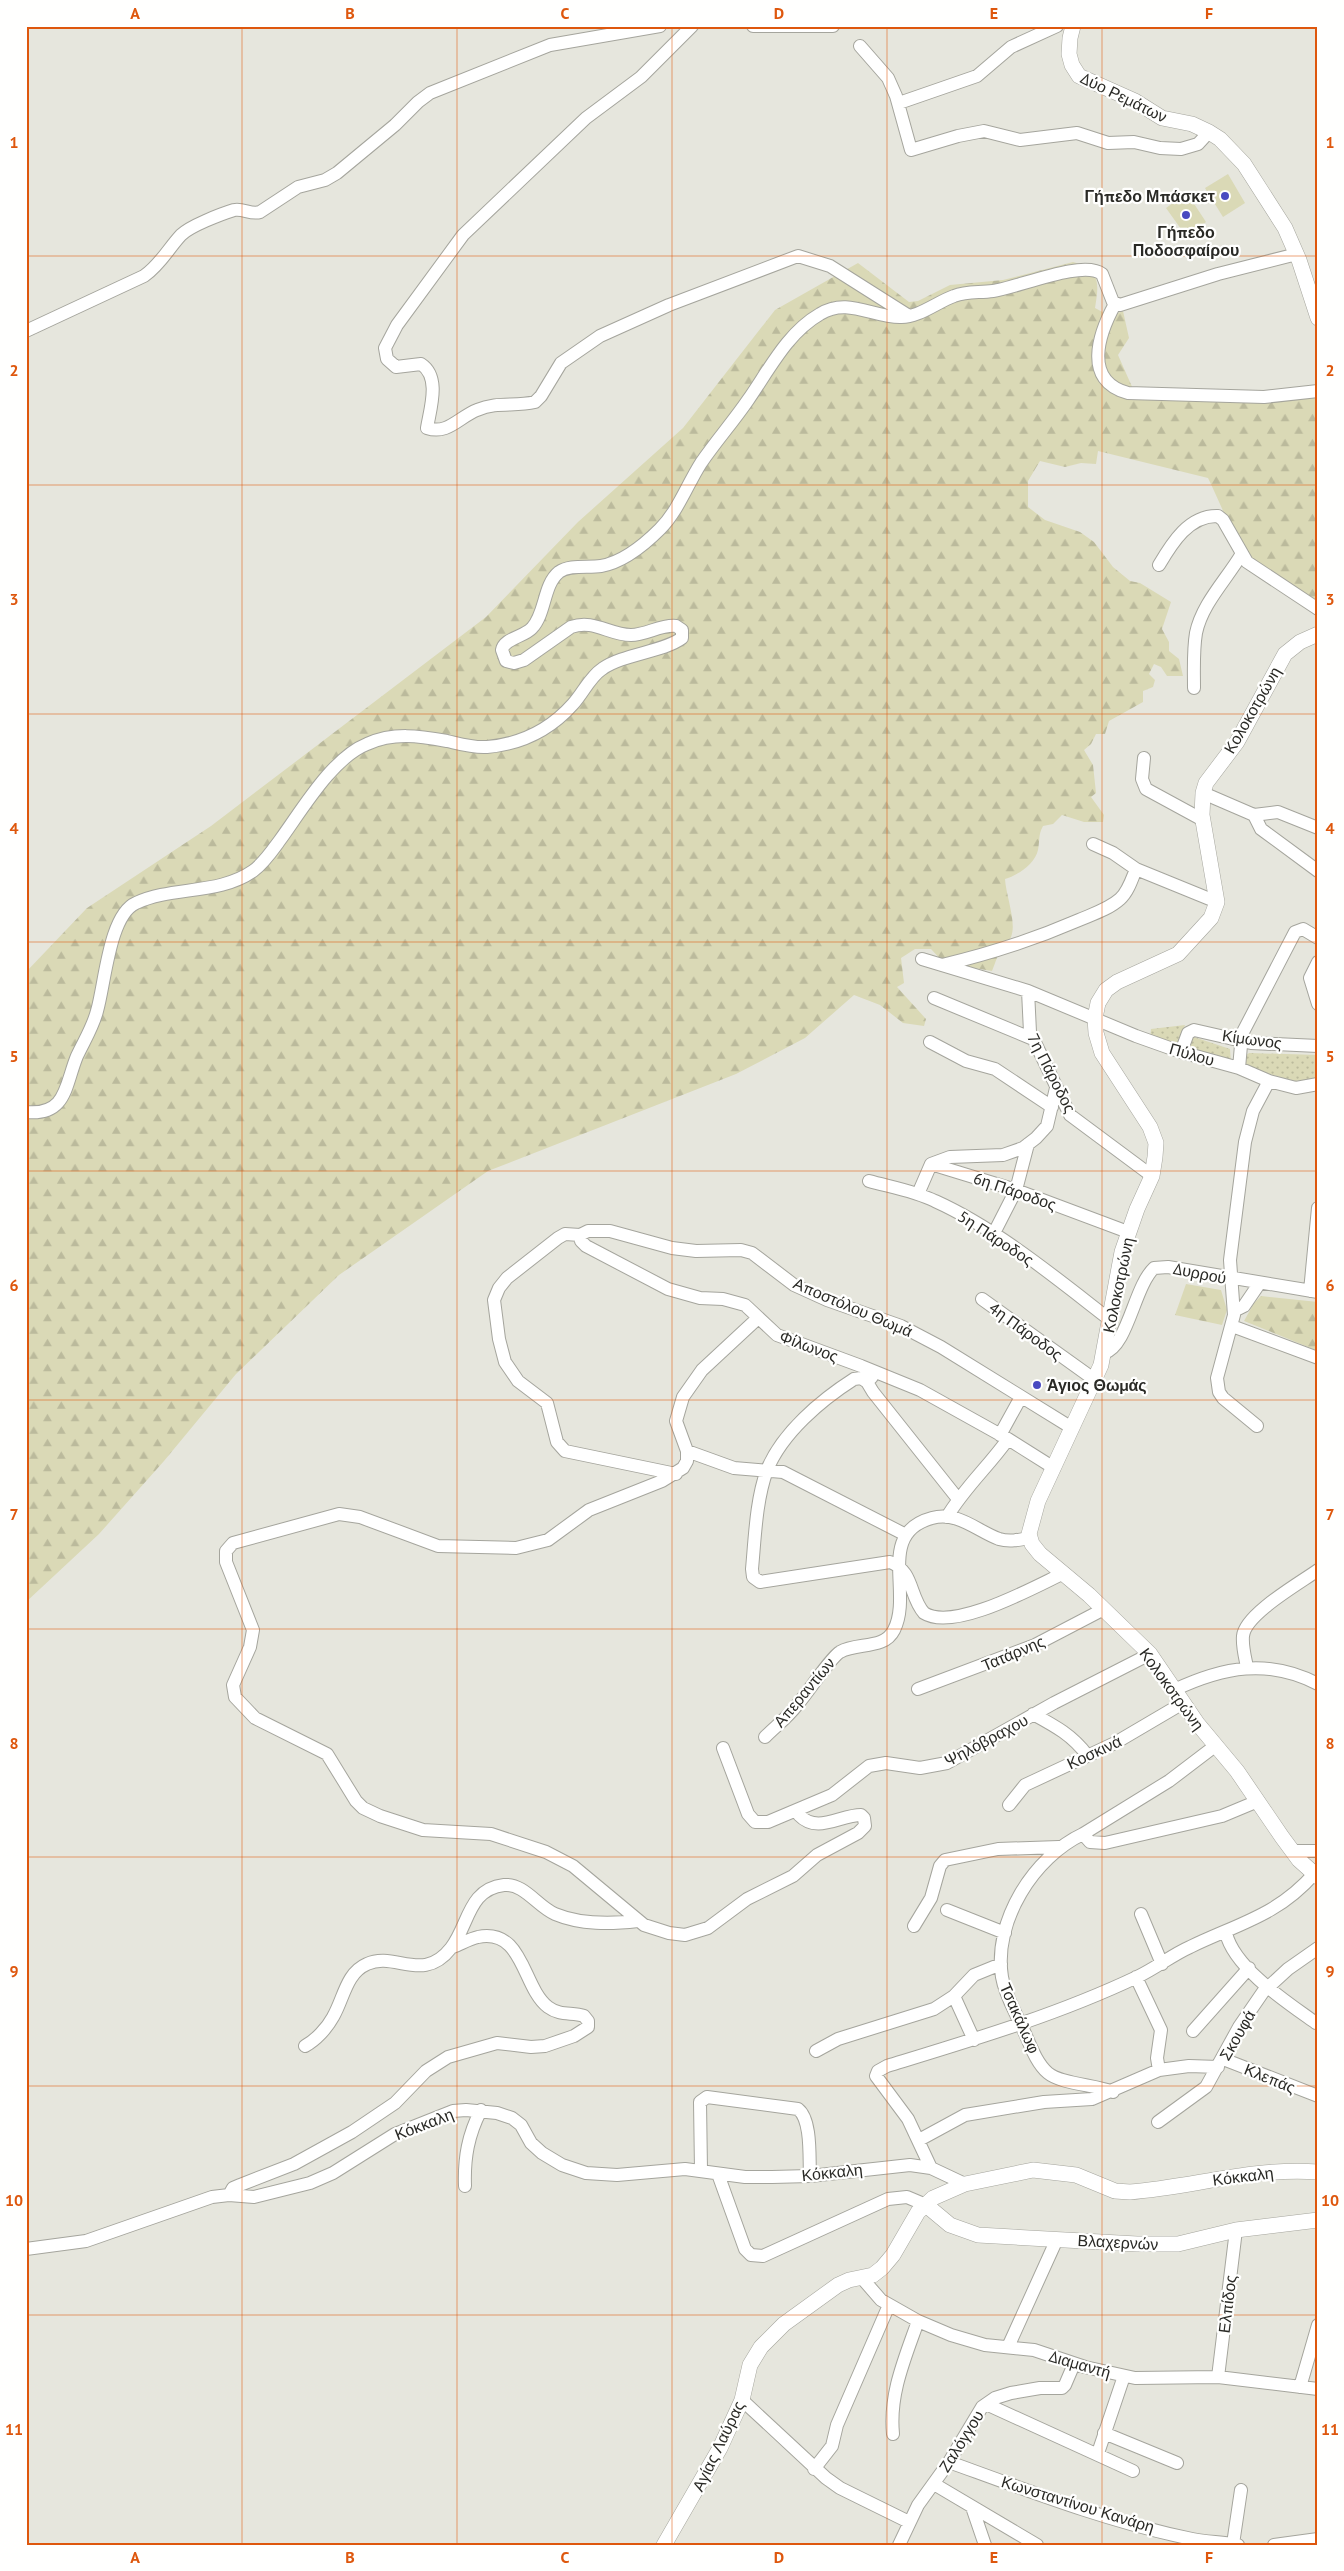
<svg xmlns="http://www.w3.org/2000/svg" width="1344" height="2571" viewBox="0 0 1344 2571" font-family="'PT Sans',sans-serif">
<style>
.grass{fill:url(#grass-dots)}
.forest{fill:url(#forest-firs)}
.pitch{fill:#dad9b6}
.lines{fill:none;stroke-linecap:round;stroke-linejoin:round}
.minor-casing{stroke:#a5a59d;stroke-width:14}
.tertiary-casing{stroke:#a5a59d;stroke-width:16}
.minor{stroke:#fff;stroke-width:12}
.tertiary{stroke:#fff;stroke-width:15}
.grid{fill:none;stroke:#de570d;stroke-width:1;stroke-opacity:0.55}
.poi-dot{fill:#494ac0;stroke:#fffffe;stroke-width:2}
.labels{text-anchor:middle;stroke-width:4.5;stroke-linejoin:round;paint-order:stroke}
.street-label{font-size:16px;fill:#2a2a26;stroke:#fffffe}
.poi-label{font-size:16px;font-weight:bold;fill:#2a2a26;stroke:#fffffe;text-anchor:end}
.neatline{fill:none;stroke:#de570d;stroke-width:2}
.grid-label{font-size:16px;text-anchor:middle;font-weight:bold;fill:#de570d}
</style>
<defs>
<pattern id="grass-dots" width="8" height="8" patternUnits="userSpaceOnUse" patternTransform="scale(1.25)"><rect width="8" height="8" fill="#dad9b6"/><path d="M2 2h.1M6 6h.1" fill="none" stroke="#bbba9c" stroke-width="1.8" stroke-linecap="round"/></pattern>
<pattern id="forest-firs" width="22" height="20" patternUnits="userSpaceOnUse" patternTransform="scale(1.25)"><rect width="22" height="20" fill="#dad9b6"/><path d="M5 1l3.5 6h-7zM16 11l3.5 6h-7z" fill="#bbba9c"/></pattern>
</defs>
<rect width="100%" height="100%" fill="#e6e6dd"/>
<path class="grass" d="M 1185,1025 L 1176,1049 L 1150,1040 L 1151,1029 Z
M 1191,1036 L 1230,1049 L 1231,1064 L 1185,1053 Z
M 1249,1053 L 1318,1055 L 1318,1079 L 1295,1081 L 1250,1069 L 1246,1066 L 1245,1056 Z"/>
<path class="forest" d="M 1073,262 C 1101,269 1099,284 1095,308 L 1110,316 L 1123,311 L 1129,338 L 1118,355 L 1137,398 L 1318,396 L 1318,604 C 1298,591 1273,579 1256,562 C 1233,541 1222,506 1208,478 L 1098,451 L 1096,464 L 1081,463 L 1065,467 L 1040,461 L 1028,481 L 1028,507 L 1045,520 L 1080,532 L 1094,542 L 1113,567 L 1130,581 L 1140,583 L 1171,602 L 1162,629 L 1169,642 L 1169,651 L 1179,659 L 1183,676 L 1167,676 L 1161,667 L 1154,664 L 1149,674 L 1155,680 L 1153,687 L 1143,691 L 1143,702 L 1109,721 L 1105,734 L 1096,734 L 1091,744 L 1084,750 L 1093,765 L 1096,793 L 1091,797 L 1104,815 L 1103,822 L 1084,822 L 1062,815 L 1053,824 L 1043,826 C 1038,835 1040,840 1038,850 C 1035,864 1018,875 1005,879 C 1006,896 1017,923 1011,937 C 1009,942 1003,945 1001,949 C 997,956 995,964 992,971 L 944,963 L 931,949 L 915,949 L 901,958 L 904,983 L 897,987 L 926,1019 L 924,1026 L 903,1023 L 880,1005 L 854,995 L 805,1038 L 736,1074 L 488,1171 L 339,1275 L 236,1374 L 164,1461 L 99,1534 L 26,1602 L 26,972 L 87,908 L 211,826 L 486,617 L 578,522 L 683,428 L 775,310 L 858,263 L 909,302 L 918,301 L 950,285 L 1003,280 Z
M 1186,1284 L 1221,1290 L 1227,1310 L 1222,1325 L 1175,1315 Z
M 1261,1296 L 1318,1302 L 1318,1351 L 1244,1321 L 1254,1303 Z"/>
<path class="pitch" d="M 1228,174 L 1245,203 L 1223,217 L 1205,188 Z
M 1187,193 L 1206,222 L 1186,236 L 1166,208 Z"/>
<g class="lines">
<defs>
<path id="minor" d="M 692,26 L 641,77 L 586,118 L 463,235 L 397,325 L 385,348 L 387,359 L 396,367 L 421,364 C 441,377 430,409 427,428 C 448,435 459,417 477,410 C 498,401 514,407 535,402 L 541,396 L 561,363 L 600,336 L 669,305 L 798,256 L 830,266 L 909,316
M 753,26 L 833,26
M 860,46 L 888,78 L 896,96 L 911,150 L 958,136 L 984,131 L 1020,140 L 1077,133 L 1108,143 L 1134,142 L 1160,148 L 1181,149 L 1198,144 L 1209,132
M 899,103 L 977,76 L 1011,47 L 1057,26
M 1115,304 C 1099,333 1082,381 1128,393 L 1264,397 L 1318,391
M 26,331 L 144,276 C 160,265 168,249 181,235 C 190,226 221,214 234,210 C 243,208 251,215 260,212 L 298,187 L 325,180 L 337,173 L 395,125 L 418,102 L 430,93 L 550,45 L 660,26
M 1159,565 C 1172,543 1189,515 1218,516 L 1223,520 L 1247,562 L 1318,609
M 1194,688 C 1194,670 1193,651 1196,633 C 1202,604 1226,580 1241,555
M 1144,758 L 1142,779 L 1146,789 L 1203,820
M 1203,793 L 1254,815 L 1261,829 L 1318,871
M 1254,815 L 1278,812 L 1318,828
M 1093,844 L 1113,853 L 1136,869 L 1217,902
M 922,959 L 1028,991 L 1136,1036 L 1181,1052 L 1239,1068 L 1269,1081 L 1296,1088 L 1318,1084
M 1318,962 L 1310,978 L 1318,1004
M 942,965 C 989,954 1035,939 1079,920 C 1093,914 1109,909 1120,899 C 1128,892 1132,879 1136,869
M 1028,991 L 1030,1032 L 1070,1115 L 1152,1176
M 934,998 L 1033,1039
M 930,1042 L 966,1061 L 995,1069 L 1052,1107
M 1181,1052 L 1188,1033 L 1194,1030 L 1251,1043 L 1318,1046
M 1239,1068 L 1242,1034 L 1295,932 L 1303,929 L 1318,938
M 26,1112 C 67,1116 65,1085 77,1056 C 84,1041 93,1027 97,1011 C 105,984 109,915 136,903 C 172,886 219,895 253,871 C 264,863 272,851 280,840 C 302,810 332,758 367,744 C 394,732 419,736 447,741 C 460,744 473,748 487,747 C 521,744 550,730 573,704 C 583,693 590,677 602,669 C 623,654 663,652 682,638 L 682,630 L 676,626 C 662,624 646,635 631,635 C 609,635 594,619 571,627 L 524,660 L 514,663 L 506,661 L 502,650 C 504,638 524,637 532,628 C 546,613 543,585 559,572 C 570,564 588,568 601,566 C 624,562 644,545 660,529 C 678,511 687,485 701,463 C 716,441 733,422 748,400 C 769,370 787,333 820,314 C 847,297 872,317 900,317 C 918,318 937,302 954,296 C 967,291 979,293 993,291 C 1017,288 1083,259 1102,274 L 1113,302 L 1120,305 L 1218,274 L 1297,254
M 931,1164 L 950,1157 L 1003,1155 L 1023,1148 L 1036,1138 L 1047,1126 L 1056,1088
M 869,1181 C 891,1187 915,1191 935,1201 C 997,1229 1056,1278 1109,1319
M 918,1194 L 931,1164 L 1016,1190 L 1128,1232
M 580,1235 L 565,1234 L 558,1238 L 507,1278 L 499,1288 L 494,1300 L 499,1339 L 505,1362 L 518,1381 L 547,1403 L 557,1442 L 565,1451 L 676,1474
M 993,1235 L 1016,1190 L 1028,1144
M 1310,1291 L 1318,1208
M 982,1299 L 1095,1380
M 1234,1311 L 1244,1306 L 1259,1284
M 758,1318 L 702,1370 L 683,1397 L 676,1421 L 687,1451 L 687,1461 L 683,1468 L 662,1481 L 589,1510 L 548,1540 L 516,1548 L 438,1546 L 360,1517 L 339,1514 L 233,1543 L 226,1551 L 226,1562 L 253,1630 L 250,1647 L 233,1685 L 235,1697 L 255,1718 L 327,1754 L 356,1801 L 363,1808 L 380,1816 L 423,1830 L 491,1834 L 546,1852 L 573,1866 L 644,1925 L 669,1933 L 685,1935 L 708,1928 L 747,1899 L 793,1876 L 817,1855 L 858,1833 L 865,1826 L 864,1818 L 861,1815 C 840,1815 817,1834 799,1815 L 799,1809
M 1232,1326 L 1318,1358
M 1104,1353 C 1128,1346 1134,1287 1154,1268 L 1168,1267 L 1318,1292
M 872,1377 L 867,1382 L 873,1392 L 958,1499
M 867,1382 L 861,1378 L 854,1379 C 821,1400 782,1433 767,1470 C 756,1500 755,1537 752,1569 L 753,1577 L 760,1582 L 890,1562 C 914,1571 909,1596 924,1613 C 954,1632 1034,1587 1064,1573
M 1257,1426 L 1223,1398 L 1219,1392 L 1217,1378 L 1234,1315 L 1230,1260 L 1245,1142 L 1253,1111 L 1269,1081
M 1000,1435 L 1021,1397
M 687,1451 L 734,1468 L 783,1472 L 906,1535
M 1054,1468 L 1008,1439 L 920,1390 L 861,1366 L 777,1335 L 745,1305 L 723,1299 L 700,1298 L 668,1289 L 586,1246 L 581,1241 L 580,1235 L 588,1231 L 610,1231 L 672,1248 L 696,1251 L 741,1250 L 752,1253 L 794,1285 L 827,1300 L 901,1326 L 941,1347 L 1072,1428
M 947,1517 C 964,1488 989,1466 1008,1439
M 1247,1667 C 1245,1657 1242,1646 1243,1636 C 1245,1614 1300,1583 1318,1570
M 918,1689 L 1035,1645 L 1104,1609
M 1174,1690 C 1223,1667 1268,1658 1318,1684
M 1033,1714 C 1055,1726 1072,1735 1087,1755
M 765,1737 C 776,1726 788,1717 797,1705 C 806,1695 832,1656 840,1652 C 857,1642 884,1650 894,1630 C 913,1593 876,1533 932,1518 C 958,1511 977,1531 999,1539 C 1009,1542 1019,1540 1029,1538
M 723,1748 L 748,1814 L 755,1822 L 768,1822 L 832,1795 L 869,1766 L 886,1763 L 920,1768 L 947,1763 L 1054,1703 L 1150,1654
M 1009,1805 L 1025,1785 L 1115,1743 L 1183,1703
M 1083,1834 L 1169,1781 L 1215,1746
M 1292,1851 L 1318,1851
M 947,1910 L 1005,1933
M 1141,1914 L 1162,1964
M 914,1926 L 931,1898 L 940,1866 L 945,1860 L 998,1849 L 1059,1847
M 1226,1933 C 1234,1968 1288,2003 1316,2023
M 1136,1977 L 1161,2030 L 1157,2058 L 1159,2070
M 954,1996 L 974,2040
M 1193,2031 L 1249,1968
M 305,2046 C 316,2040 327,2028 333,2017 C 344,1998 346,1973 367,1964 C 395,1951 423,1984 451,1948 C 469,1925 468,1889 504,1885 C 524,1883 538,1907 555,1914 C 581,1925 611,1924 638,1921
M 816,2051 L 838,2039 L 934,2009 L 954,1996 L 974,1975 L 1001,1964
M 1223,2059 L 1318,2096
M 1113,2092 C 1096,2085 1061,2084 1048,2073 C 1035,2062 1029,2041 1022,2027 C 1015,2011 1005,1995 1002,1977 C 993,1921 1034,1857 1083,1834 L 1090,1842 L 1105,1843 L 1222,1816 L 1258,1801
M 1158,2122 L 1206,2087 L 1239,2027 L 1263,1992 L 1288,1969 L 1318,1948
M 919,2140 L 965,2115 L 1044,2102 L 1092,2099 L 1159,2070 L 1189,2066 L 1218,2067
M 931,2168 L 908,2119 L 876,2076 L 878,2071 L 887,2066 C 972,2040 1057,2015 1137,1977 C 1156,1968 1172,1955 1190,1947 C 1237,1924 1277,1916 1314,1874
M 701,2170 L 700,2102 L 707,2097 L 798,2109 C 812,2120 809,2158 810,2176
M 718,2174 L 745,2249 L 751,2255 L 763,2256 L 888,2199 L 907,2197 L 926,2205
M 465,2186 C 464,2158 468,2135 481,2110
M 229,2195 L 233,2188 L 240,2185 L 294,2164 L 352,2132 L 395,2103 L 426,2071 L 448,2057 L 497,2043 L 531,2047 L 545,2046 L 574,2036 L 588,2027 L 588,2021 L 584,2016 C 572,2012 560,2016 548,2007 C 522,1987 524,1928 478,1937 C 469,1939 461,1944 453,1947
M 26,2249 L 86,2241 L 212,2197 L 229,2195 L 254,2197 L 310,2183 L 333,2173 L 395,2134 L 453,2111 L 466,2110 L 497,2113 L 512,2118 L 521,2125 L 531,2143 L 542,2153 L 562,2165 L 586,2173 L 617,2175 L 685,2169 L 745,2177 L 772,2177 L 810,2176 L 910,2165 L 931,2168 L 965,2184
M 861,2277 L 881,2300 L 918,2321 L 951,2335 L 985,2345 L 1034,2350 L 1085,2367 L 1135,2378 L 1218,2377 L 1318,2389
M 1008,2347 L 1057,2239
M 1218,2377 L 1236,2230
M 1300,2387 L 1318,2325
M 742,2400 L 826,2478 L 840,2488 L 909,2522
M 986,2404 L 1133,2471
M 1104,2433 L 1177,2463
M 893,2434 C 889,2394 905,2358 918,2321
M 1098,2453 L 1124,2376
M 949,2462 C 1029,2491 1109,2522 1192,2539 C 1207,2542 1223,2542 1238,2545
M 814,2469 L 832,2446 L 837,2425 L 889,2305
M 934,2484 L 1037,2545
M 972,2507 L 985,2545
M 1233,2544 L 1241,2490
M 899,2545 L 918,2505 L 949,2462 L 982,2407 L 995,2398 L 1011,2393 L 1040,2388 L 1062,2388 L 1065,2385 L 1074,2364
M 1274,2545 L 1318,2539"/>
<path id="tertiary" d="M 1073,26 L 1070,38 L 1069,54 L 1072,65 L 1079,76 L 1135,101 L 1162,118 L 1192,124 L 1209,132 L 1220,139 L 1244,164 L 1285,228 L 1299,260 L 1318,318
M 1318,634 L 1300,642 L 1285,654 L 1237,742 L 1206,783 L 1203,793 L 1202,815 L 1217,902 L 1211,918 L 1178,954 L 1117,982 L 1106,990 L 1098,1003 L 1095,1018 L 1096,1033 L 1102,1053 L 1150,1127 L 1156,1143 L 1155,1157 L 1152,1176 L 1137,1209 L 1122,1252 L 1101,1365 L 1038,1501 L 1029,1534 L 1032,1544 L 1040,1554 L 1089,1595 L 1150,1654 L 1197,1723 L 1237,1771 L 1282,1837 L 1299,1860 L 1318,1877
M 926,2205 L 950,2225 L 978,2235 L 1137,2244 L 1178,2244 L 1236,2230 L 1318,2220
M 664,2545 L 720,2448 L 742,2400 L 750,2365 L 761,2347 L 784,2324 L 838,2285 L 849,2280 L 873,2275 L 882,2268 L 893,2255 L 918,2212 L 933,2198 L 965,2184 L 1033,2170 L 1076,2175 L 1115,2191 L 1130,2192 C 1193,2187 1254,2167 1318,2172"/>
</defs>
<use href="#minor" class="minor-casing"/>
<use href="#tertiary" class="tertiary-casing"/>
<use href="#minor" class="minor"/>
<use href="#tertiary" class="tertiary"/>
</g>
<path class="grid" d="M 242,26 L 242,2545M 457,26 L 457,2545M 672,26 L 672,2545M 887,26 L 887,2545M 1102,26 L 1102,2545M 26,256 L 1318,256M 26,485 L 1318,485M 26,714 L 1318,714M 26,942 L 1318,942M 26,1171 L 1318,1171M 26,1400 L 1318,1400M 26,1629 L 1318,1629M 26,1857 L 1318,1857M 26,2086 L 1318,2086M 26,2315 L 1318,2315"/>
<g class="poi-dot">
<circle cx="1225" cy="196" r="5"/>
<circle cx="1186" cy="215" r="5"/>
<circle cx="1037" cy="1385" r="5"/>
</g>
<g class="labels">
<g class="street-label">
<text transform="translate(1124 97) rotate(26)" y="6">Δύο Ρεμάτων</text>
<text transform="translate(1252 710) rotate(-60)" y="6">Κολοκοτρώνη</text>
<text transform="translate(1252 1039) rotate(8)" y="6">Κίμωνος</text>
<text transform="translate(1192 1054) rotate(16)" y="6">Πύλου</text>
<text transform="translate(1052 1073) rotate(63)" y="6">7η Πάροδος</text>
<text transform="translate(1015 1191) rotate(19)" y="6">6η Πάροδος</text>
<text transform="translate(996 1238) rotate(33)" y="6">5η Πάροδος</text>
<text transform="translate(1200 1273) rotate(11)" y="6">Δυρρού</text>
<text transform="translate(1118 1285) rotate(-78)" y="6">Κολοκοτρώνη</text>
<text transform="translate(853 1307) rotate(23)" y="6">Αποστόλου Θωμά</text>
<text transform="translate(1026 1331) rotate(36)" y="6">4η Πάροδος</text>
<text transform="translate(809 1346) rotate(21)" y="6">Φίλωνος</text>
<text transform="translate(1013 1653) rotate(-23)" y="6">Τατάρνης</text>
<text transform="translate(1172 1689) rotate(54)" y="6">Κολοκοτρώνη</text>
<text transform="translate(804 1692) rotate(-50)" y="6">Απεραντίων</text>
<text transform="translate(986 1740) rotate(-28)" y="6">Ψηλόβραχου</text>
<text transform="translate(1094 1752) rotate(-25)" y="6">Κοσκινά</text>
<text transform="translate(1020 2018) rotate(66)" y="6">Τσακάλωφ</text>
<text transform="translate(1237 2035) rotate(-60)" y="6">Σκουφά</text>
<text transform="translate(1270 2078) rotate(22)" y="6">Κλεπάς</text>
<text transform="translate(424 2124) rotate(-21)" y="6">Κόκκαλη</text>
<text transform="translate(832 2172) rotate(-6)" y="6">Κόκκαλη</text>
<text transform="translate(1243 2176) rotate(-7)" y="6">Κόκκαλη</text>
<text transform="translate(1118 2242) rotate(3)" y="6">Βλαχερνών</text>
<text transform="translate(1227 2304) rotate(-83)" y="6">Ελπίδος</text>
<text transform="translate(1080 2364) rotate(16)" y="6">Διαμαντή</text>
<text transform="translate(961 2441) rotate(-58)" y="6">Ζαλόγγου</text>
<text transform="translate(718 2446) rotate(-64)" y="6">Αγίας Λαύρας</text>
<text transform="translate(1078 2504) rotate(17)" y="6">Κωνσταντίνου Κανάρη</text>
</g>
<g class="poi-label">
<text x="1215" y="202">Γήπεδο Μπάσκετ</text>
<text x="1186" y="238" text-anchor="middle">Γήπεδο<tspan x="1186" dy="18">Ποδοσφαίρου</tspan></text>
<text x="1047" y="1391" text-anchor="start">Άγιος Θωμάς</text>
</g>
</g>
<rect width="1344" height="2571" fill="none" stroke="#fffffe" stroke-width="55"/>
<rect x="28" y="28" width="1288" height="2516" class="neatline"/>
<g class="grid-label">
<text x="135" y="19">A</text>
<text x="350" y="19">B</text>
<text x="565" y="19">C</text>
<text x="779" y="19">D</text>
<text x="994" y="19">E</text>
<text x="1209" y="19">F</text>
<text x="14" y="148">1</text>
<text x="1330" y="148">1</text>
<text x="14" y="376">2</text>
<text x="1330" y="376">2</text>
<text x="14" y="605">3</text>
<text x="1330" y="605">3</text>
<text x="14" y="834">4</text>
<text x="1330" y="834">4</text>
<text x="14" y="1062">5</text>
<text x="1330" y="1062">5</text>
<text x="14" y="1291">6</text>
<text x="1330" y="1291">6</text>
<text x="14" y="1520">7</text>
<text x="1330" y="1520">7</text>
<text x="14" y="1749">8</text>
<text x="1330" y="1749">8</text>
<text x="14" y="1977">9</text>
<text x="1330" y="1977">9</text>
<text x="14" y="2206">10</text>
<text x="1330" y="2206">10</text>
<text x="14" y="2435">11</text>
<text x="1330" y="2435">11</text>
<text x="135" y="2563">A</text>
<text x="350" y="2563">B</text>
<text x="565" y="2563">C</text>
<text x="779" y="2563">D</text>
<text x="994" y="2563">E</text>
<text x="1209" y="2563">F</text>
</g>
</svg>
